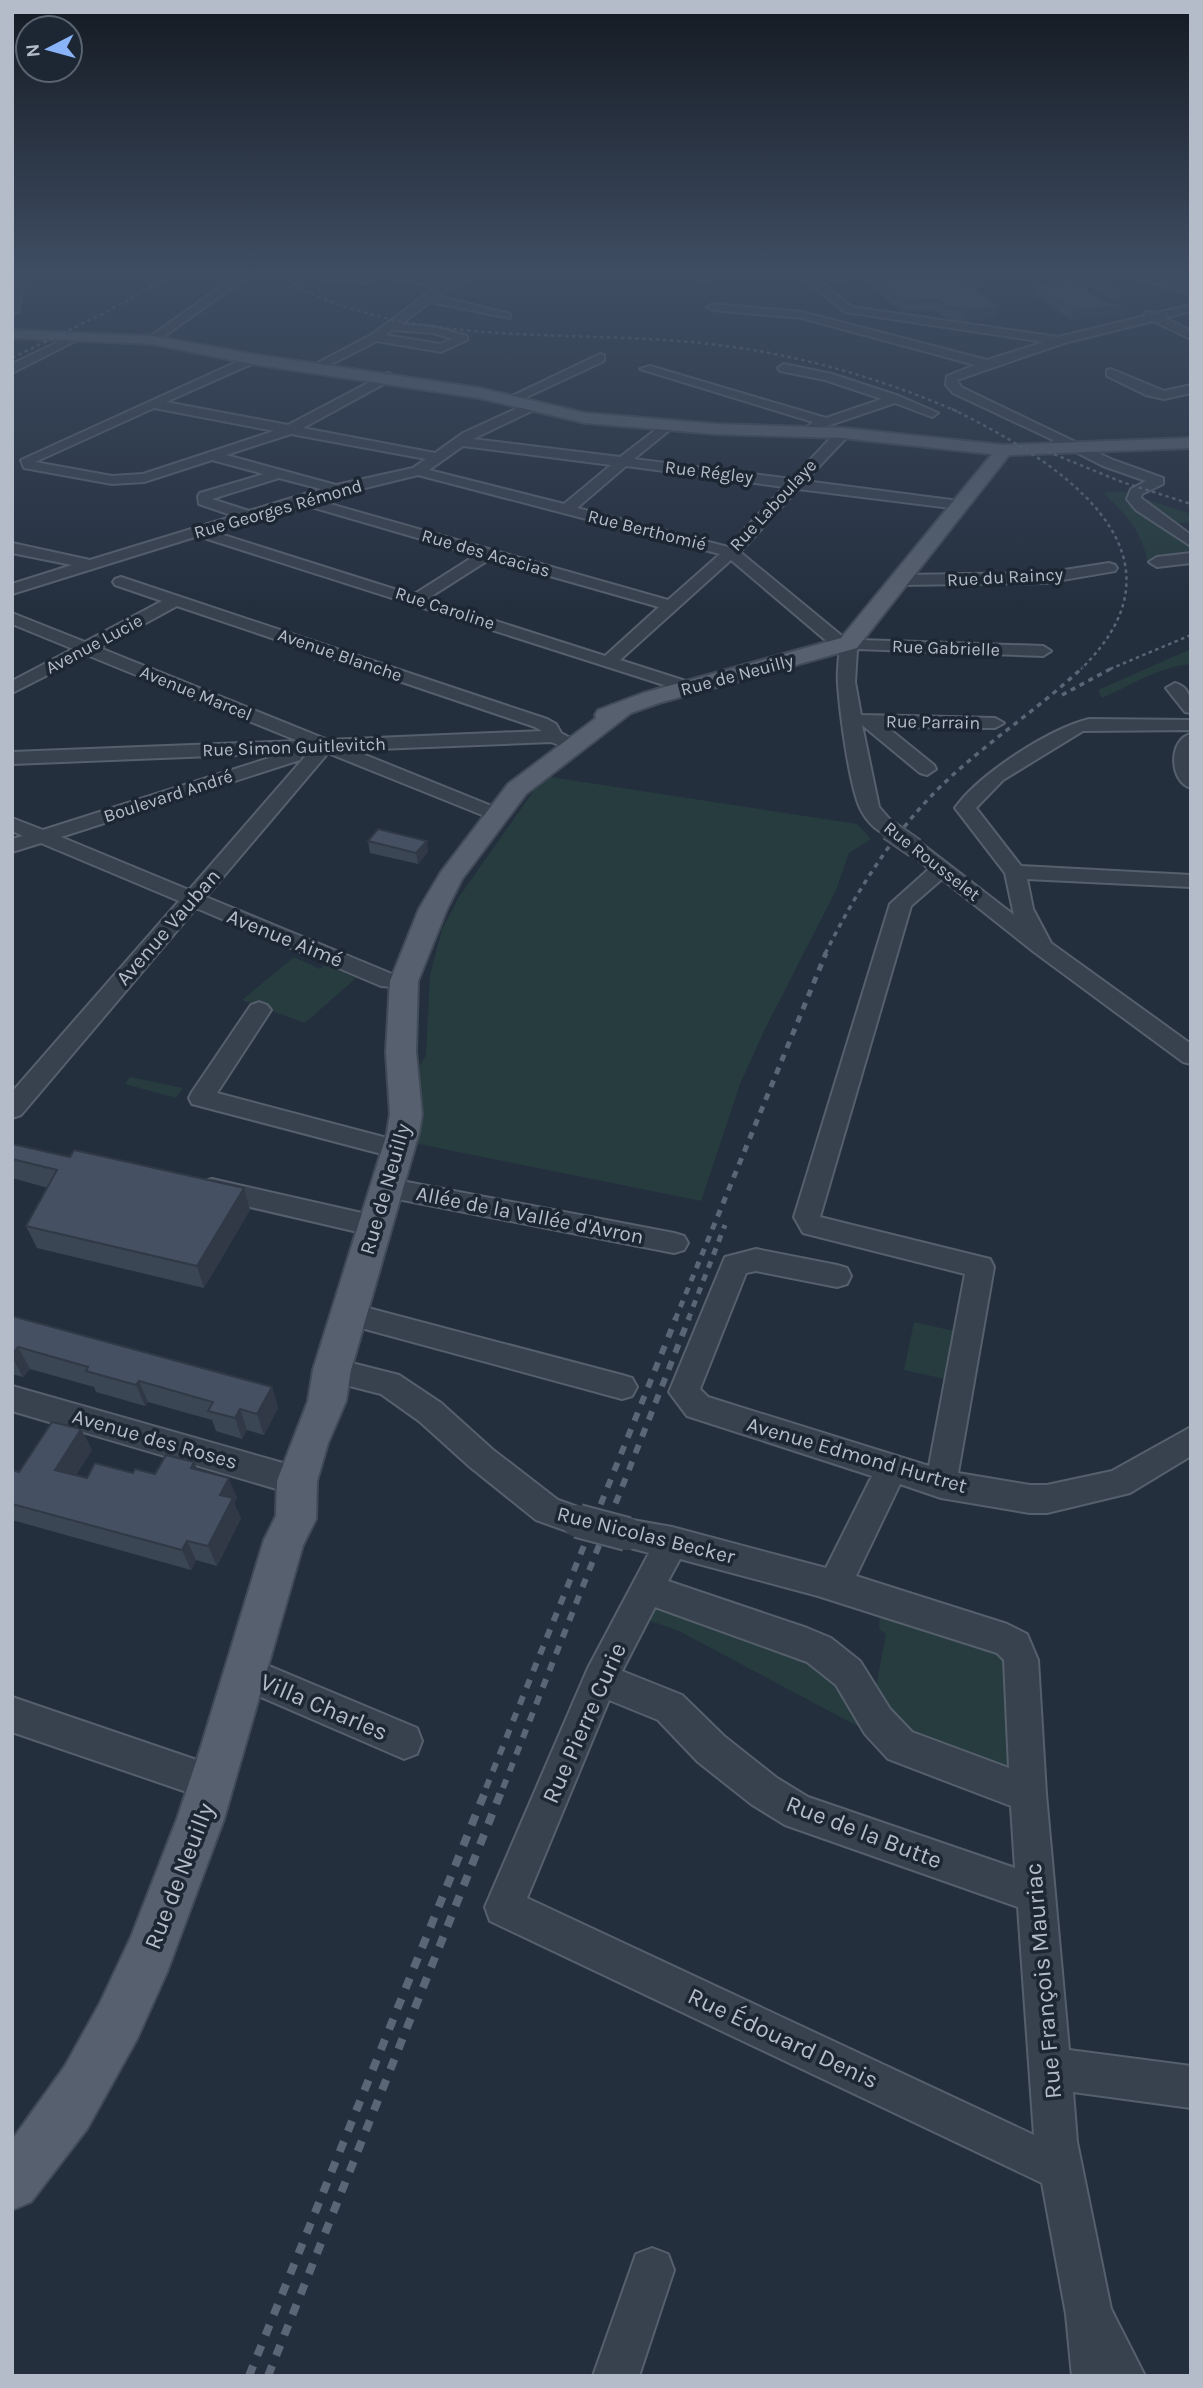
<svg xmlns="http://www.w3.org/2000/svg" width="1203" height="2388" viewBox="0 0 1203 2388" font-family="Karla,sans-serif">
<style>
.green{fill:#263c3f}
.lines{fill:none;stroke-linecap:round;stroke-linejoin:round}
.minor-casing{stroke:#565f6c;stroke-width:4}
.major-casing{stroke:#414a57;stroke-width:4}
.minor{fill:#38414e;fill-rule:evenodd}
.major{fill:#56606e;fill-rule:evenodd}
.rail-far4{stroke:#5a6575;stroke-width:2.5;stroke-dasharray:3.5 3.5;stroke-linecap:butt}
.rail-far3{stroke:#5a6575;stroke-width:3.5;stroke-dasharray:5 5;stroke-linecap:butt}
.rail-far2{stroke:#5a6575;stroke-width:5;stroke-dasharray:7 7;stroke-linecap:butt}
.rail-far1{stroke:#5a6575;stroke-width:6;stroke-dasharray:9 9;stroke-linecap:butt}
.rail{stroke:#5a6575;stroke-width:8;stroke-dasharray:11 11;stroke-linecap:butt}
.minor-bridge-far1-casing{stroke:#565f6c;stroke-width:22;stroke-linecap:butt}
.minor-bridge-casing{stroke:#565f6c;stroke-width:36;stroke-linecap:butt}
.minor-bridge-far1{stroke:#38414e;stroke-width:19}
.minor-bridge{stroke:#38414e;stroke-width:32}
.wall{fill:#3b4654}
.shaded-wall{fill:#303945}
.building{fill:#455162;stroke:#303945;stroke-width:2}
.labels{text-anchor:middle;stroke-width:7;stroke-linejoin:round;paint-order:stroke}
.far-street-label{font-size:18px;fill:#b4bcc9;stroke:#1d2633}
.street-label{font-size:21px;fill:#b4bcc9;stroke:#1d2633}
.near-street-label{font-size:24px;fill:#b4bcc9;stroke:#1d2633}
</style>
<rect width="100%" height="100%" fill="#242f3e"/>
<path class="green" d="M 1121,491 L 1191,514 L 1191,521 L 1166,526 L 1191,544 L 1191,555 L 1147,560 C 1141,530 1125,513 1103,493 Z
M 1191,649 L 1191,664 C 1158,667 1132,685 1102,698 L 1098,690 Z
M 544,776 L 857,824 L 871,839 L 849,853 L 836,890 L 764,1031 L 740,1084 L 701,1201 L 414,1143 L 421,1119 L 418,1069 L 426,1055 L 430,975 L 442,929 L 459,897 Z
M 294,957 L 320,969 L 325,965 L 356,978 L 305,1023 L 242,1000 Z
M 130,1077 L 183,1088 L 176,1098 L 125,1084 Z
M 914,1322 L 963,1333 L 954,1381 L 904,1370 Z
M 652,1608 L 679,1608 L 823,1659 L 876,1736 L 679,1631 L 648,1620 Z
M 880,1612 L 1007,1650 L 1009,1768 L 992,1775 L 904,1740 L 873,1703 L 886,1634 L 879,1629 Z"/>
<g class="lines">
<defs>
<path id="minor" d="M 19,272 L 31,272 L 24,279 L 18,312 L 12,315 L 12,285 Z
M 242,272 L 254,272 L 156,342 L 148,342 L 148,338 Z
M 474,272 L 490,272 L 449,288 L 438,296 L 510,314 L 510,318 L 430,302 L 401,324 L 435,327 L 467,336 L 467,340 L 441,352 L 377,341 L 318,371 L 308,368 L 371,335 L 436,287 L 391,278 L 391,274 L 444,283 ZM 392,330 L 434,333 L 452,339 L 440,344 L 385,335 Z
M 703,272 L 713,272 L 709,282 L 700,280 Z
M 789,272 L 804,272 L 812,276 L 892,272 L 887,275 L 820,281 L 852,307 L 1058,337 L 1145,316 L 1145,312 L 1156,313 L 1191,305 L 1191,311 L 1165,318 L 1191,331 L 1191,339 L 1153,321 L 1064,343 L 957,380 L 961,387 L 1113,460 L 1163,478 L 1163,484 L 1142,494 L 1141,498 L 1191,535 L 1191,546 L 1136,510 L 1127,499 L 1131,489 L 1146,481 L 1103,466 L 1064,446 L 1062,451 L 1052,451 L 1050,448 L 1053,440 L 953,393 L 946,385 L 947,376 L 975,365 L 802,318 L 713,310 L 707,307 L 713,304 L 802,312 L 987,360 L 1044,342 L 845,312 L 807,281 Z
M 1115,272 L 1133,272 L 1191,288 L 1191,294 Z
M 327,274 L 368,277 L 373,280 L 368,283 L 323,279 L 323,275 Z
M 77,333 L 87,335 L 12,373 L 12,364 Z
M 600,354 L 604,355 L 604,361 L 514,403 L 506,403 L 504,400 Z
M 252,355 L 256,356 L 256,362 L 166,402 L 288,425 L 387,373 L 391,374 L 391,380 L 303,428 L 435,453 L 463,433 L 533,401 L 539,405 L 538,408 L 473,439 L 620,457 L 667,421 L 672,422 L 672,428 L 634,459 L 792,479 L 838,430 L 848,430 L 848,436 L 805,481 L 959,501 L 966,505 L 959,509 L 798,489 L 740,552 L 842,636 L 860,640 L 1043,646 L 1051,651 L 1043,656 L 857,649 L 855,682 L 861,715 L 995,718 L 1004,723 L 995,728 L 887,727 L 934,765 L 936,769 L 927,775 L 920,773 L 862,725 L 879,807 L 899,830 L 896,834 C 881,838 866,821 860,808 C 849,783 840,713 838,684 C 837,672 839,658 840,646 L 830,644 L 731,560 L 620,660 L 695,684 L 698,688 L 689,693 L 198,536 L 12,594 L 12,584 L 72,565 L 12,553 L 12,543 L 90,560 L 234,516 L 199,504 L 198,496 L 200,493 L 264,474 L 212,460 L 144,482 L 112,484 L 24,468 L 21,460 ZM 154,408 L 274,431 L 143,474 L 112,476 L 35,462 ZM 291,434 L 426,459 L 413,468 L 336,485 L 226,455 ZM 463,446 L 611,465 L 564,504 L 429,470 ZM 626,466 L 784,487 L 728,547 L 577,508 ZM 418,475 L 720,554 L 668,600 L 316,500 ZM 279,478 L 321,489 L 249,511 L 212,499 ZM 301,504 L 476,555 L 413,595 L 214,532 ZM 490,559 L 659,607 L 605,656 L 427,599 Z
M 784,364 L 832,374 L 899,396 L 938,413 L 932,417 L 895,403 L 815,430 L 808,426 L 813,422 L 640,369 L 650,366 L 826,418 L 882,399 L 825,380 L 780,371 L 778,368 Z
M 1111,369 L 1164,391 L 1191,385 L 1191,393 L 1164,399 L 1146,395 L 1107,376 L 1107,370 Z
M 1191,553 L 1191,563 L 1157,567 L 1149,562 L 1157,557 Z
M 1109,563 L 1115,565 L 1117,568 L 1115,571 L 1045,583 L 900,585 L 892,580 L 900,575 L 1045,573 Z
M 121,577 L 547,719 L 556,724 L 561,733 L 583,745 L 574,751 L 551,742 L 353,750 L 504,811 L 507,815 L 504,819 L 497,821 L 328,753 L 206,897 L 392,974 L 412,976 L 415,981 L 412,986 L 404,988 L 381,986 L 196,908 L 21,1115 L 12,1118 L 12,1092 L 179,901 L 41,843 L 12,852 L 12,839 L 23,836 L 12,831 L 12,818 L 43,830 L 285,753 L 12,764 L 12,752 L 298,741 L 87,655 L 12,693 L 12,681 L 73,649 L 12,624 L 12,613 L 85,642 L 162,601 L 115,585 L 113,582 L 115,579 ZM 177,606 L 535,727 L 542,731 L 328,740 L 100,648 ZM 300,752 L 309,752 L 189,890 L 61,837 L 300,760 L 302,756 Z
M 1175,683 C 1190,687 1191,700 1191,713 L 1185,712 L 1166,688 Z
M 1089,719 L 1191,720 L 1191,730 L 1083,731 L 1003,780 L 976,808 L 1021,866 L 1191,875 L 1191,887 L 1027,879 L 1033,909 L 1051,943 L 1191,1044 L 1191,1064 L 1183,1062 L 1034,952 L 942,879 L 911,906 L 820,1217 L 990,1259 L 994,1267 L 958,1473 L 1030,1485 L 1047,1485 L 1112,1471 L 1191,1427 L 1191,1456 L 1130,1493 L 1047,1513 L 1030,1513 L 941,1498 L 900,1484 L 856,1576 L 1007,1624 L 1027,1634 L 1038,1660 L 1046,1794 L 1069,2050 L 1191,2066 L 1191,2108 L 1073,2092 L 1077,2142 L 1111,2309 L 1145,2376 L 1072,2376 L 1066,2314 L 1042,2183 L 490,1921 L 485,1907 L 588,1668 L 649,1553 L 616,1544 L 611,1534 L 616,1524 L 627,1519 L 672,1527 L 826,1568 L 872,1476 L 687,1416 L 669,1392 L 725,1257 L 756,1249 L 837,1265 L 847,1268 L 851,1276 L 847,1284 L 837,1287 L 756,1271 L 746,1273 L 700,1389 L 708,1397 L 929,1466 L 965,1274 L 803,1233 L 794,1217 L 890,904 L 929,869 L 905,848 L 908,844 L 922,844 L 1014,915 L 1005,873 L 955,808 C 979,774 1049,729 1089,719 ZM 680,1559 L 818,1596 L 997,1653 L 1004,1660 L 1009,1768 L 912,1732 L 890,1709 L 860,1661 L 831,1638 L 807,1628 L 668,1581 ZM 655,1607 L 807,1662 L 836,1685 L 865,1734 L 888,1759 L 1011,1806 L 1015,1868 L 808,1797 L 777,1778 L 724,1736 L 682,1695 L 622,1671 ZM 609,1700 L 658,1720 L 698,1762 L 751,1804 L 785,1825 L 1018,1907 L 1034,2135 L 527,1898 Z
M 1191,734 L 1191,788 C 1169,782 1168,739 1191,734 Z
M 259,1002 L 267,1005 L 271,1010 L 217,1093 L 406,1143 L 410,1149 L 406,1155 L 397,1158 L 192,1104 L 189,1098 L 192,1092 L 251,1005 Z
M 386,1178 L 674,1233 L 684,1236 L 688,1243 L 684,1250 L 674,1253 L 377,1195 L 373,1188 L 377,1181 Z
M 212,1179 L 375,1216 L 384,1219 L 388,1226 L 384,1233 L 375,1236 L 203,1196 L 199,1189 L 203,1182 Z
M 349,1303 L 622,1375 L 632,1378 L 637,1387 L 632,1396 L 622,1399 L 339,1322 L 335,1314 L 339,1306 Z
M 332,1358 L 399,1375 L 441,1403 L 492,1449 L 558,1500 L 589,1511 L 594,1521 L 589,1531 L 578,1535 L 536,1520 L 470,1467 L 419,1421 L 381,1394 L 322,1379 L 317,1370 L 322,1361 Z
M 12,1386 L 297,1467 L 308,1471 L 313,1481 L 308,1491 L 297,1495 L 12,1411 Z
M 245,1656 L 417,1728 L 422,1741 L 417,1754 L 404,1759 L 233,1685 L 228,1673 L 233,1661 Z
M 12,1697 L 226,1770 L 231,1783 L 226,1796 L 213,1801 L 12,1732 Z
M 652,2248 L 668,2254 L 674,2270 L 639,2376 L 593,2376 L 636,2254 Z"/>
<path id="major" d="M 12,330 L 152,336 L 252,354 L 479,388 L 585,413 L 716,424 L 843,428 L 1004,445 L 1191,438 L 1191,448 L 1009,455 L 857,648 L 659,703 L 631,713 L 526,794 L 462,879 L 447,909 L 418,981 L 416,1052 L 422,1114 L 419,1133 L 351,1370 L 346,1401 L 328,1443 L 317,1481 L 316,1519 L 303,1545 L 224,1819 L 167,1972 L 137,2039 L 87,2129 L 31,2202 L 12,2210 L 12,2140 L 65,2066 L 100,2003 L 131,1937 L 177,1819 L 200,1750 L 264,1540 L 276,1516 L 277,1481 L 308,1401 L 313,1370 L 387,1133 L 390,1114 L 386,1052 L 390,981 L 419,909 L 441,872 L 508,784 L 596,718 L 595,715 L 598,710 L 643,693 L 841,638 L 992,454 L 843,438 L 716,434 L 585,423 L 479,398 L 252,364 L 152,344 L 12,338 Z"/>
</defs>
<use href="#minor" class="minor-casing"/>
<use href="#major" class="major-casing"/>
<use href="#minor" class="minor"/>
<use href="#major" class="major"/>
<path class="rail-far4" d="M 275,272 C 289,280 302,290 317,296 C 436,346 574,330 700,343 C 791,352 878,377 961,413
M 12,358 L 102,314 L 178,272
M 952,409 C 1052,458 1203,550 1081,669
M 1041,449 L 1122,482 L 1191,504
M 1110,669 L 1191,635"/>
<path class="rail-far3" d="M 1062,695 L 1114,667
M 825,954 C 858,888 899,823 955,773 C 996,736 1043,705 1083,667"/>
<path class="rail-far2" d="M 675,1320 L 826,953
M 688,1320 L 725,1225"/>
<path class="rail-far1" d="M 486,1788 L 676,1318
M 503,1788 L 689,1318"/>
<path class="rail" d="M 249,2376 L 487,1787
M 268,2376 L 503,1787"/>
<defs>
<path id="minor-bridge-far1" d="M 889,830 L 915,848"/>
<path id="minor-bridge" d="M 578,1521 L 627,1534"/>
</defs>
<use href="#minor-bridge-far1" class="minor-bridge-far1-casing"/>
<use href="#minor-bridge" class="minor-bridge-casing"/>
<use href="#minor-bridge-far1" class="minor-bridge-far1"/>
<use href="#minor-bridge" class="minor-bridge"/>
</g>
<path class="wall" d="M 863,272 L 994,272 L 992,282 L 966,284 L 997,318 L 963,321 L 945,318 L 936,311 L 901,311 L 862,280 Z
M 1085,274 L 1123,293 L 1121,301 L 1110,300 L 1083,282 Z
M 1052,276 L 1126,315 L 1072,320 L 1034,295 L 1036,285 L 1051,284 Z
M 368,841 L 428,852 L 418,864 L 370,853 Z
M 12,1144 L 70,1157 L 244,1188 L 250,1210 L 204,1288 L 37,1248 L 26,1226 L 48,1188 L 12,1178 Z
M 12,1316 L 272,1387 L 278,1408 L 264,1435 L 247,1430 L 242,1439 L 216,1431 L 212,1420 L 148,1402 L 145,1406 L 96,1392 L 94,1387 L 30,1369 L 23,1377 L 12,1374 Z
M 81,1429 L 92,1450 L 76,1475 L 87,1478 L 133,1473 L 155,1474 L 198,1470 L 237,1498 L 234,1503 L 241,1518 L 217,1566 L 196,1560 L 191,1570 L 12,1520 L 12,1470 L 19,1472 Z"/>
<path class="shaded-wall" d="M 994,272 L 992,282 L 952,286 L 953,275 Z
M 1128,306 L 1126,315 L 1072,320 L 1074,310 Z
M 999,307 L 997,318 L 963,321 L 965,310 Z
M 427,841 L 428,852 L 418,864 L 416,853 Z
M 244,1188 L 250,1210 L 204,1288 L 197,1266 Z
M 18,1347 L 30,1369 L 23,1377 L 12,1357 L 12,1355 Z
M 139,1381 L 148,1402 L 145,1406 L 136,1385 Z
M 272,1387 L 278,1408 L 264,1435 L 257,1414 Z
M 240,1409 L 247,1430 L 242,1439 L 235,1418 Z
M 81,1429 L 92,1450 L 66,1490 L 55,1470 Z
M 194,1462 L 203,1482 L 191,1468 Z
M 229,1478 L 237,1498 L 234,1503 L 241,1518 L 217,1566 L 208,1546 L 220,1495 Z
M 187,1541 L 196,1560 L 191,1570 L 182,1550 Z"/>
<path class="building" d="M 866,272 L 994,272 L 953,275 L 999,307 L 965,310 L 947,307 L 938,300 L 902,301 Z
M 1085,274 L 1091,274 L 1123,293 L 1112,291 Z
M 1064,275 L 1102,300 L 1128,306 L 1074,310 L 1036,285 L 1064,283 L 1052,276 Z
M 378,829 L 427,841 L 416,853 L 368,841 Z
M 12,1144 L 70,1157 L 74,1150 L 244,1188 L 197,1266 L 26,1226 L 57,1170 L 12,1159 Z
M 12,1316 L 272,1387 L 257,1414 L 240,1409 L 235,1418 L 208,1411 L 213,1402 L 139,1381 L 136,1385 L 86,1371 L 88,1367 L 18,1347 L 12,1355 Z
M 52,1422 L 81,1429 L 55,1470 L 87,1478 L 95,1463 L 133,1473 L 135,1469 L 155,1474 L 166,1455 L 194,1462 L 191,1468 L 229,1478 L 220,1495 L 233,1498 L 208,1546 L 187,1541 L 182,1550 L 12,1504 L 12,1470 L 19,1472 Z"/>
<linearGradient id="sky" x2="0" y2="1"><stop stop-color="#141a22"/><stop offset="0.45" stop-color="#3f4d63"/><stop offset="1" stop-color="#3f4d63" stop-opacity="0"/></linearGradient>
<rect width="1203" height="607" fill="url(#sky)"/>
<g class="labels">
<g class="far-street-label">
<text transform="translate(709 472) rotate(7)" y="6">Rue Régley</text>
<text transform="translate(773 505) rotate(-47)" y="6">Rue Laboulaye</text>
<text transform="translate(278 509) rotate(-16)" y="6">Rue Georges Rémond</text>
<text transform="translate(647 530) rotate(14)" y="6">Rue Berthomié</text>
<text transform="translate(486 553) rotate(16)" y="6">Rue des Acacias</text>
<text transform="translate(1005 577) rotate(-3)" y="6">Rue du Raincy</text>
<text transform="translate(445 608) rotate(18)" y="6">Rue Caroline</text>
<text transform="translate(94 644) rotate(-28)" y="6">Avenue Lucie</text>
<text transform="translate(946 648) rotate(2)" y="6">Rue Gabrielle</text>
<text transform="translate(340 655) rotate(19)" y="6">Avenue Blanche</text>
<text transform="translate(737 675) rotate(-15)" y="6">Rue de Neuilly</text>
<text transform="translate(196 693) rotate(22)" y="6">Avenue Marcel</text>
<text transform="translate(933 722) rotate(1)" y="6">Rue Parrain</text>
<text transform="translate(294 747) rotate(-2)" y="6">Rue Simon Guitlevitch</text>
<text transform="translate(168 796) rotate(-18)" y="6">Boulevard André</text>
<text transform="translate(932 861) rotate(38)" y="6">Rue Rousselet</text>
</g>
<g class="street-label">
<text transform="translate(168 927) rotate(-49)" y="7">Avenue Vauban</text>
<text transform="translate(285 938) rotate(22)" y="7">Avenue Aimé</text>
<text transform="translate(385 1189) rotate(-74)" y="7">Rue de Neuilly</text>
<text transform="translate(530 1215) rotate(11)" y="7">Allée de la Vallée d'Avron</text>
<text transform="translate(155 1439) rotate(16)" y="7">Avenue des Roses</text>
<text transform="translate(857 1455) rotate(16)" y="7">Avenue Edmond Hurtret</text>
<text transform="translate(646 1535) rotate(14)" y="7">Rue Nicolas Becker</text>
</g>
<g class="near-street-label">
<text transform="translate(324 1707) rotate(23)" y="8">Villa Charles</text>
<text transform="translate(584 1723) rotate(-66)" y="8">Rue Pierre Curie</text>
<text transform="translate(864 1832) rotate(21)" y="8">Rue de la Butte</text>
<text transform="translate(179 1876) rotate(-69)" y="8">Rue de Neuilly</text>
<text transform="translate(1043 1981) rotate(-95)" y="8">Rue François Mauriac</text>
<text transform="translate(783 2038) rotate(25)" y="8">Rue Édouard Denis</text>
</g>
</g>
<rect width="1203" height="2388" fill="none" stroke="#b4bcc9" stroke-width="28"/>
<g transform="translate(49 49) rotate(264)"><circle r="33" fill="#1d2633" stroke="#59626f" stroke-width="2"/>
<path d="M0-5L12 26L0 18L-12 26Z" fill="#8ab4f8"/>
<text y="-10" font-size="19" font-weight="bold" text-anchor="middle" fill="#b4bcc9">N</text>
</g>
</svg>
